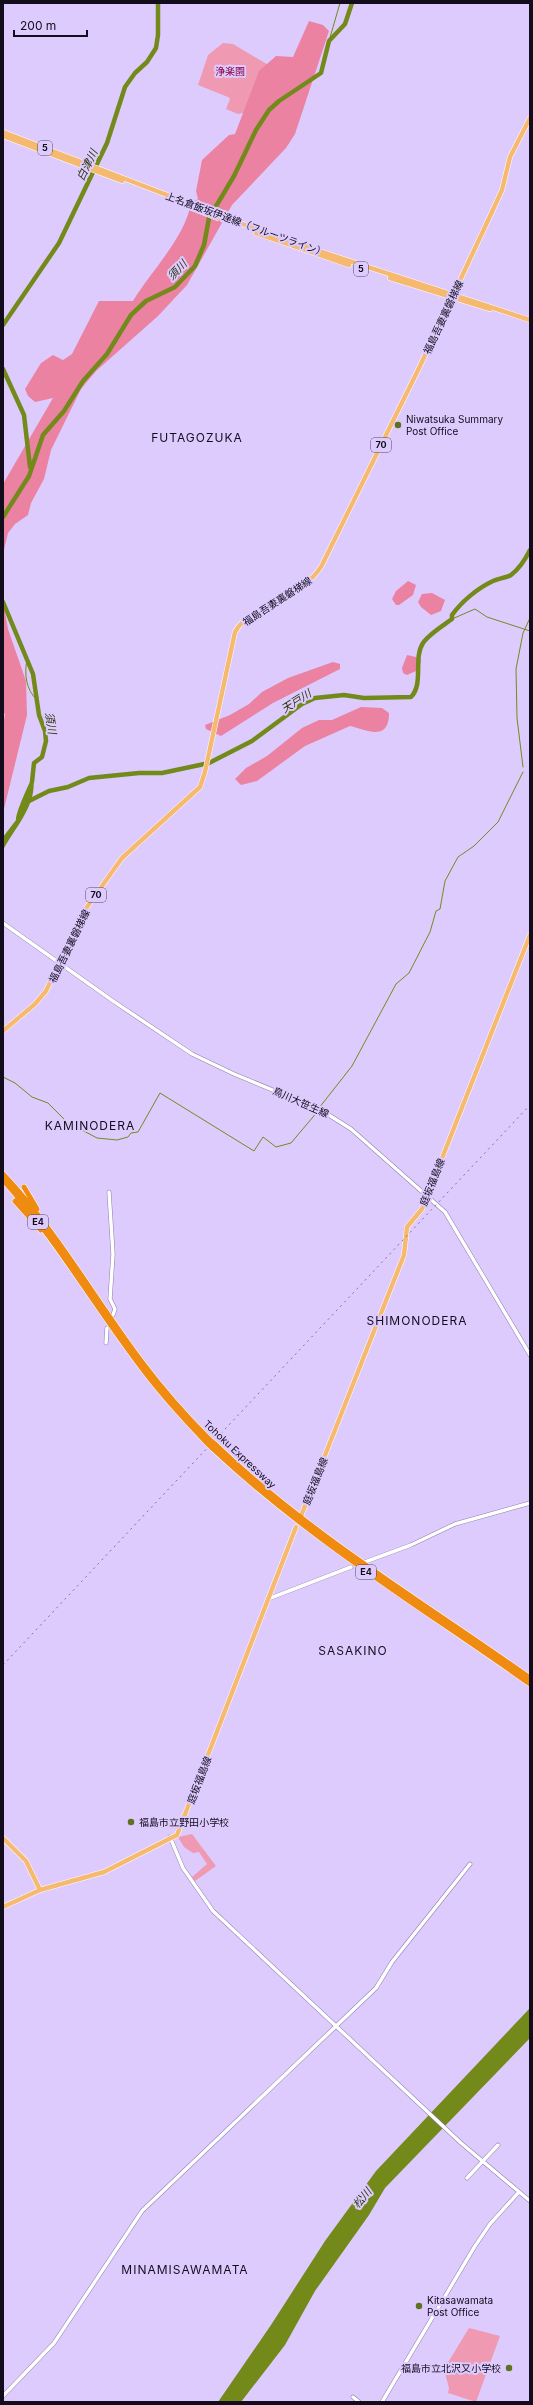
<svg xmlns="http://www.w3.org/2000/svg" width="533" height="2405" viewBox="0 0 533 2405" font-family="Inter,'Noto Sans JP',sans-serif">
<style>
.green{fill:#ef99b2}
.forest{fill:#eb82a2}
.water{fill:#738a1b}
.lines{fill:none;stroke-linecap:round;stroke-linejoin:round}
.stream{stroke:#738a1b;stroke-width:1}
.river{stroke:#738a1b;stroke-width:4.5}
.minor-casing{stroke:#8f7ead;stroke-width:4.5}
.major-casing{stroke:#fff;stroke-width:5.5}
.highway-casing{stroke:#fff;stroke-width:6}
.minor{stroke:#fff;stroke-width:3.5}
.major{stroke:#f6b970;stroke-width:4.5}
.highway{stroke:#f08b11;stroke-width:5}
.rail{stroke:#817498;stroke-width:1;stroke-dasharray:2 4;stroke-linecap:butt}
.highway-bridge-casing{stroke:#fff;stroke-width:6;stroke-linecap:butt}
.highway-bridge{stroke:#f08b11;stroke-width:5}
.poi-dot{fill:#5e711f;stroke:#ddcbfe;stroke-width:1.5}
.labels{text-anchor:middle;stroke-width:4;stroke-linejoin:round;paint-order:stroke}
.shield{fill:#ddcbfe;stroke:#504560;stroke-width:1}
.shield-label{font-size:9px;font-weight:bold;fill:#130c1d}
.park-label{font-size:10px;fill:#880143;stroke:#ddcbfe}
.street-label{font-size:10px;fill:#130c1d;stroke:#ddcbfe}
.poi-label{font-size:10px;fill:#130c1d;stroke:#ddcbfe;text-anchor:start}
.water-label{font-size:11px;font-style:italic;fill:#303a10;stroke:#ddcbfe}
.quarter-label{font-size:12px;letter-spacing:1px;fill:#130c1d;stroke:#ddcbfe}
</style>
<rect width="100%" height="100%" fill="#ddcbfe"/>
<path class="green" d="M 223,43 L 233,44 L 270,66 L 253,111 L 238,114 L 226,109 L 230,99 L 228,97 L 198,85 L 208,55 Z
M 192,1834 L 216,1866 L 195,1881 L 192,1877 L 207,1864 L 199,1852 L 193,1853 L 184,1847 L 178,1837 Z
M 469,2328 L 500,2336 L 476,2402 L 448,2393 L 449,2388 L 444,2369 Z"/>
<path class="forest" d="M 309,21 L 323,25 L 329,31 L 295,134 L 286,148 L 232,205 L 187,285 L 158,316 L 96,371 L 81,389 L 51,450 L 44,479 L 31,503 L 28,515 L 15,524 L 8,533 L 3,554 L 3,484 L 53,398 L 35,402 L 28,396 L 25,389 L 41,363 L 53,355 L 63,360 L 72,354 L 99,301 L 133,301 C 151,271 185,238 191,203 L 198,199 L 196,191 L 202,160 L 229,135 L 235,134 L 259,71 L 276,56 L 293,57 Z
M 408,581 L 416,585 L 413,595 L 399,605 L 396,605 L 392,599 L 396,591 Z
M 432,593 L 445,600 L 441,611 L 431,615 L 421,607 L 418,602 L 422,594 Z
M 3,601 L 8,629 L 26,681 L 27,715 L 3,813 L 3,727 L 5,714 L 3,712 Z
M 407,655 L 420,658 L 421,662 L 416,671 L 407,675 L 403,673 L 402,668 Z
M 333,662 L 340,664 L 340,669 L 273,703 L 221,736 L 206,729 L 205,725 L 230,715 L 249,704 L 262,692 L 288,678 Z
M 361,707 L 382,708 L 389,713 C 389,742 367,730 350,726 L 305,746 L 257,781 L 241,785 L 235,779 L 246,768 L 267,756 L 302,728 L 319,720 L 332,720 Z"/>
<path class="water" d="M 33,776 C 38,804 16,826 3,850 L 3,837 L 16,820 C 15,814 29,783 33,776 Z
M 530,2008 L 530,2038 L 385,2188 L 369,2215 L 315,2291 L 285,2345 L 241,2402 L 218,2402 L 271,2325 L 325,2241 L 376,2171 Z"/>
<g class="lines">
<path class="stream" d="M 329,41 L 340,3
M 452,619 L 475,609 L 487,617 L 530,631
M 27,660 C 24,674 26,690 37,700
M 523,767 L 517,718 L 516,669 L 523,633 L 530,618
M 3,1077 L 15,1083 L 32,1097 L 48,1103 L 67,1122 L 97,1138 L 117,1140 L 128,1137 L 131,1133 L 138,1132 L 160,1093 L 254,1151 L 263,1137 L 276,1147 L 291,1143 L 318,1111
M 319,1108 L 352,1066 L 396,984 L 409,973 L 430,932 L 436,911 L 440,909 L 445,881 L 458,857 L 474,846 L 498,822 L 523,772"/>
<path class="river" d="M 3,325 L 59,243 L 107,143 L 125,87 L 135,73 L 147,62 L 156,48 L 158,35 L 158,3
M 3,369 L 24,415 L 30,467
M 3,517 L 29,476 L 43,435 L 64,411 L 83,381 L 107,354 L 131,315 L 146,301 L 175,287 L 195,266 L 204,245 L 209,218 L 234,176 L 256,130 L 269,110 L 279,101 L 321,73 L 329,41 L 345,24 L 352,3
M 3,602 L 33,674 L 39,715 L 45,731 L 46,741 L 42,757 L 34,763 L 32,782
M 29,801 L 49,791 L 68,787 L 89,778 L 139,773 L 162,773 L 209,763 L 252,741 L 302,704 L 315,698 L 344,695 L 364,698 L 411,697 C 424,684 413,658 423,643 C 429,634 444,625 452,619 L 452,615 C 462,601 478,588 493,581 C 499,578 506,578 511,575 C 519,569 526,558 530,550"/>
<defs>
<path id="minor" d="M 3,923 L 113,1001 L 192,1054 L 234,1074 L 321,1110 L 351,1129 L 445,1212 L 530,1355
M 109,1192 L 113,1254 L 110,1299 L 115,1309 L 113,1315
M 106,1343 L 107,1328
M 365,1562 L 411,1545 L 455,1524 L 530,1503
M 268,1599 L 351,1567
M 170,1837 L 183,1868 L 213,1911 L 461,2143 L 530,2201
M 467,2178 L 498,2145
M 3,2396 L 54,2343 L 142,2211 L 376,1988 L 392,1962 L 470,1864
M 353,2397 L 359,2402
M 382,2402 L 475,2246 L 490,2224 L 519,2192"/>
<path id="major" d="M 3,132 L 279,238 L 530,320
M 3,136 L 122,181
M 189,207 L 217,218
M 256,233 L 349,265
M 390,278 L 490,309
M 3,1031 L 35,1004 L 46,991 L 82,914 L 122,858 L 200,787 L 205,772 L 235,632 C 252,602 302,600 322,565 L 420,366 L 491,214 L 502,190 L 510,157 L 530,118
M 301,1516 L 404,1255 L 407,1227 L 422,1209 L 530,935
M 3,1838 L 26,1861 L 40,1890
M 3,1907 L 40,1890 L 104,1872 L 177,1835 L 296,1527"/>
<path id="highway" d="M 3,1174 C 57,1231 95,1300 142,1362 C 163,1390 186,1416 210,1440
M 3,1180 C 54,1236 92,1302 138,1363 C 159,1392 183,1418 207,1443
M 24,1187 L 37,1209
M 15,1201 L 41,1230
M 215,1444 C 310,1535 423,1602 530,1678
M 212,1448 C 309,1539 421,1607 530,1684"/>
</defs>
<use href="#minor" class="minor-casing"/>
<use href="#major" class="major-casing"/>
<use href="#highway" class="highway-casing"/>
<use href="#minor" class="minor"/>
<use href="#major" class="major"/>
<use href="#highway" class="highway"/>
<path class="rail" d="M 3,1665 L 530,1105"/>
<defs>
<path id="highway-bridge" d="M 210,1440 L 215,1444
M 207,1443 L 212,1448"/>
</defs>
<use href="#highway-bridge" class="highway-bridge-casing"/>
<use href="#highway-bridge" class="highway-bridge"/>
</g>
<g class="poi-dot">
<circle cx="398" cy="425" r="4"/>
<circle cx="131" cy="1822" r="4"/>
<circle cx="419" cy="2306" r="4"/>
<circle cx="509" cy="2368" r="4"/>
</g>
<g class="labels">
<g class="shield">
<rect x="38" y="141" width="14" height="14" rx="3"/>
<rect x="354" y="262" width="14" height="14" rx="3"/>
<rect x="371" y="438" width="20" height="14" rx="3"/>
<rect x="86" y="888" width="20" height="14" rx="3"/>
<rect x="28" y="1215" width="20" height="14" rx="3"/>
<rect x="356" y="1565" width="20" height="14" rx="3"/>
</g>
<g class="shield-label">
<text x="45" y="151">5</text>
<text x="361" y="272">5</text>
<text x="381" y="448">70</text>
<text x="96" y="898">70</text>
<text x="38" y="1225">E4</text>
<text x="366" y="1575">E4</text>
</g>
<g class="park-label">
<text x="230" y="75">浄楽園</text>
</g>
<g class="street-label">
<text transform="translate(246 224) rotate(20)" y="4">上名倉飯坂伊達線（フルーツライン）</text>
<text transform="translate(443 317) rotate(-65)" y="4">福島吾妻裏磐梯線</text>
<text transform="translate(277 601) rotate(-33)" y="4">福島吾妻裏磐梯線</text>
<text transform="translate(69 946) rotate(-64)" y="4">福島吾妻裏磐梯線</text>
<text transform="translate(301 1102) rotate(24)" y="4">鳥川大笹生線</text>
<text transform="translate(432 1182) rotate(-68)" y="4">庭坂福島線</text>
<text transform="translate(240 1454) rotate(43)" y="4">Tohoku Expressway</text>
<text transform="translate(315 1481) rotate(-68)" y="4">庭坂福島線</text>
<text transform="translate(199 1780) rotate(-69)" y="4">庭坂福島線</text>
</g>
<g class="poi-label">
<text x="406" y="423">Niwatsuka Summary<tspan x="406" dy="12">Post Office</tspan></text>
<text x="139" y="1826">福島市立野田小学校</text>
<text x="427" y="2304">Kitasawamata<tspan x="427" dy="12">Post Office</tspan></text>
<text x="501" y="2372" text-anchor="end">福島市立北沢又小学校</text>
</g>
<g class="water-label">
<text transform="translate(87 165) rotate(-64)" y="4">白津川</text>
<text transform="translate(177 270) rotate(-46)" y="4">須川</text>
<text transform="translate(296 701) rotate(-32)" y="4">天戸川</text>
<text transform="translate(51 723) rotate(81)" y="4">須川</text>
<text transform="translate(362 2198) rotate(-50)" y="4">松川</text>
</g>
<g class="quarter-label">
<text x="197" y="442">FUTAGOZUKA</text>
<text x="90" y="1130">KAMINODERA</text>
<text x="417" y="1325">SHIMONODERA</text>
<text x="353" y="1655">SASAKINO</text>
<text x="185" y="2274">MINAMISAWAMATA</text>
</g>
</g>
<rect width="533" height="2405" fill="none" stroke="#130c1d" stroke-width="8"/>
<path d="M14 30v6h73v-6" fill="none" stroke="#130c1d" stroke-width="2"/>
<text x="20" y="30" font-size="12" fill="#130c1d" stroke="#ddcbfe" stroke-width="3" paint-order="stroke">200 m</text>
</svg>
